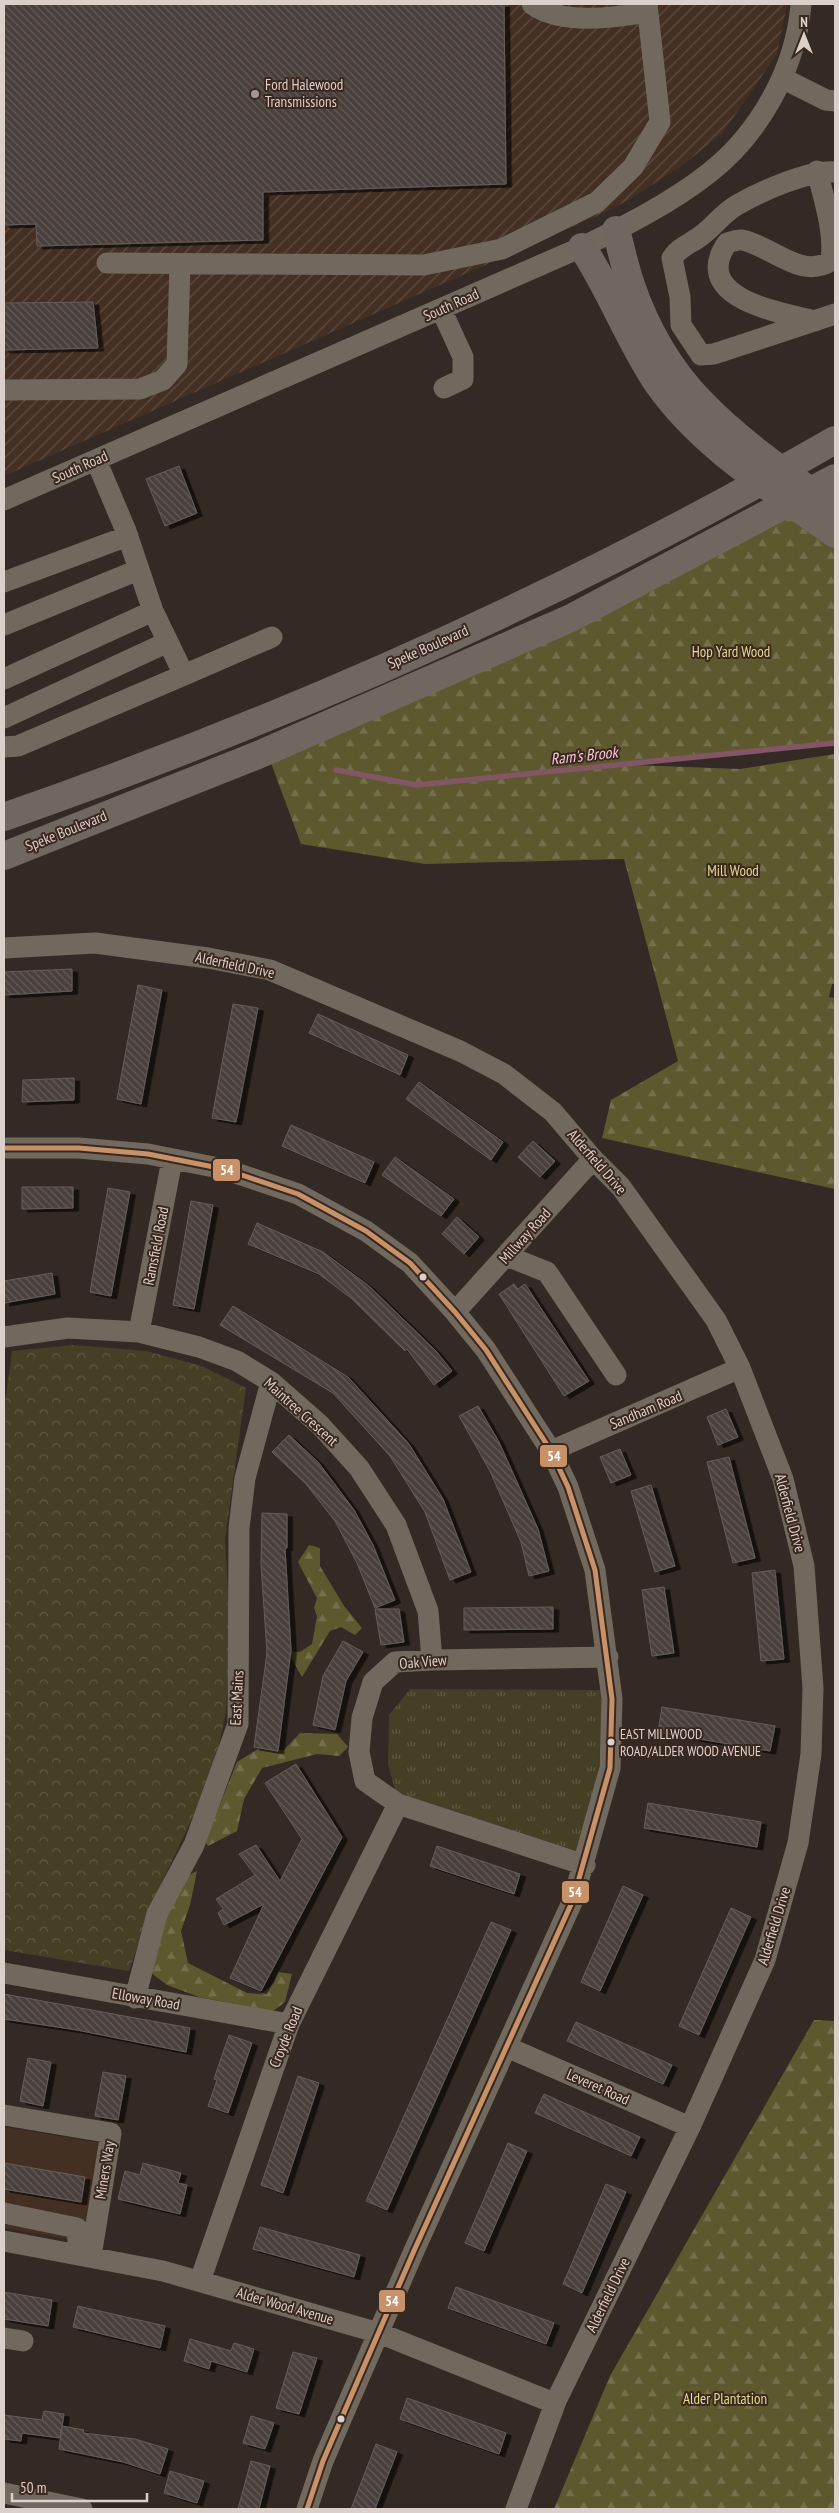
<svg xmlns="http://www.w3.org/2000/svg" width="839" height="2513" viewBox="0 0 839 2513" font-family="'PT Sans Narrow',sans-serif">
<style>
.built{fill:#442f23}
.industrial{fill:url(#industrial-furrows)}
.grass{fill:url(#grass-tufts)}
.forest{fill:url(#forest-firs)}
.park{fill:url(#park-crowns)}
.lines{fill:none;stroke-linecap:round;stroke-linejoin:round}
.stream{stroke:#825664;stroke-width:5.5}
.building{fill:url(#building-back-hatch);stroke:#665d5a;filter:url(#shadow)}
.minor{stroke:#71695e;stroke-width:21}
.highway{stroke:#706760;stroke-width:28}
.bus-1-casing{stroke:#3a281f;stroke-width:9}
.bus-1{stroke:#c7916a;stroke-width:5}
.poi-dot{fill:#a19690;stroke:#3a281f;stroke-width:2}
.bus-dot{fill:#dbd0ca;stroke:#3a281f;stroke-width:2}
.labels{text-anchor:middle;stroke-width:4;stroke-linejoin:round;paint-order:stroke}
.bus-label{font-size:14px;fill:#dbd0ca;stroke:#3a281f;text-anchor:start}
.poi-label{font-size:15px;fill:#dbd0ca;stroke:#3a281f;text-anchor:start}
.street-label{font-size:15px;fill:#dbd0ca;stroke:#3a281f}
.park-label{font-size:15px;fill:#e4da8e;stroke:#3a281f}
.water-label{font-size:16px;font-style:italic;fill:#f6c6d5;stroke:#3a281f}
.line-badge{stroke:#3a281f;stroke-width:2}
.badge-label{font-size:14px;text-anchor:middle;font-weight:bold;fill:#fff}
</style>
<defs>
<pattern id="industrial-furrows" width="10" height="10" patternUnits="userSpaceOnUse" patternTransform="scale(1.25)"><rect width="10" height="10" fill="#442f23"/><path d="M-1 1l2-2M0 10L10 0M9 11l2-2" fill="none" stroke="#5e4c42"/></pattern>
<pattern id="grass-tufts" width="24" height="20" patternUnits="userSpaceOnUse" patternTransform="scale(1.25)"><rect width="24" height="20" fill="#443f25"/><path d="M3 7l-1-3M5 7V3M7 7l1-3M15 17l-1-3M17 17v-4M19 17l1-3" fill="none" stroke="#5e5a43"/></pattern>
<pattern id="forest-firs" width="22" height="20" patternUnits="userSpaceOnUse" patternTransform="scale(1.25)"><rect width="22" height="20" fill="#5e582f"/><path d="M5 1l3.5 6h-7zM16 11l3.5 6h-7z" fill="#746f4c"/></pattern>
<pattern id="park-crowns" width="20" height="18" patternUnits="userSpaceOnUse" patternTransform="scale(1.25)"><rect width="20" height="18" fill="#443f25"/><path d="M2 6a3 3 0 1 1 6 0M12 15a3 3 0 1 1 6 0" fill="none" stroke="#5e5a43"/></pattern>
<pattern id="building-back-hatch" width="6" height="6" patternUnits="userSpaceOnUse" patternTransform="scale(1.25)"><rect width="6" height="6" fill="#49403c"/><path d="M-1 5l2 2M0 0l6 6M5-1l2 2" fill="none" stroke="#635b57"/></pattern>
<filter id="shadow"><feDropShadow dx="5.5" dy="3" stdDeviation="0" flood-color="#0009"/></filter>
</defs>
<rect width="100%" height="100%" fill="#342a25"/>
<path class="built" d="M 4,2127 L 100,2143 L 85,2242 L 4,2228 Z"/>
<path class="industrial" d="M 4,4 L 787,4 L 777,54 L 722,134 L 681,166 L 627,201 L 595,217 L 4,476 Z"/>
<path class="grass" d="M 410,1689 L 604,1690 L 598,1777 L 578,1851 L 397,1797 L 388,1764 L 389,1715 Z"/>
<path class="forest" d="M 798,507 L 835,534 L 835,743 L 633,765 L 740,769 L 835,754 L 835,984 L 832,984 L 829,997 L 835,998 L 835,1189 L 602,1138 L 611,1100 L 678,1061 L 624,859 L 425,864 L 301,844 L 271,763 Z
M 309,1545 L 320,1548 L 320,1566 L 344,1606 L 362,1628 L 355,1635 L 341,1627 L 330,1631 L 302,1677 L 291,1657 L 272,1657 L 272,1651 L 300,1652 L 312,1644 L 317,1616 L 314,1608 L 317,1598 L 298,1562 Z
M 300,1733 L 337,1734 L 348,1747 L 339,1756 L 317,1754 L 262,1768 L 244,1799 L 237,1831 L 208,1846 L 205,1842 L 237,1762 L 258,1749 L 284,1750 Z
M 197,1871 L 190,1905 L 181,1931 L 188,1963 L 247,1993 L 261,1994 L 274,1983 L 278,1972 L 292,1974 L 285,2002 L 273,2011 L 199,1997 L 167,1985 L 146,1969 C 155,1939 166,1883 197,1871 Z
M 814,2020 L 835,2021 L 835,2509 L 554,2509 L 610,2376 Z"/>
<path class="park" d="M 74,1345 L 146,1351 L 202,1366 L 246,1388 L 225,1539 L 230,1630 L 226,1712 L 212,1776 L 154,1899 L 129,1971 L 4,1950 L 4,1410 L 12,1351 Z"/>
<g class="lines">
<path class="stream" d="M 336,770 L 417,785 L 835,743"/>
</g>
<path class="building" d="M 4,4 L 504,4 L 506,184 L 263,192 L 263,240 L 37,246 L 36,224 L 4,225 Z
M 93,302 L 98,348 L 4,350 L 4,303 Z
M 179,466 L 197,513 L 165,526 L 146,479 Z
M 72,969 L 72,991 L 4,995 L 4,972 Z
M 138,985 L 162,990 L 141,1104 L 117,1099 Z
M 233,1004 L 258,1008 L 236,1122 L 212,1118 Z
M 318,1014 L 408,1055 L 400,1075 L 309,1033 Z
M 74,1078 L 74,1100 L 22,1102 L 23,1080 Z
M 419,1082 L 503,1142 L 491,1160 L 406,1099 Z
M 291,1125 L 374,1162 L 365,1183 L 282,1146 Z
M 533,1141 L 555,1161 L 540,1177 L 518,1157 Z
M 395,1157 L 454,1199 L 441,1216 L 382,1175 Z
M 22,1187 L 73,1187 L 73,1208 L 22,1209 Z
M 108,1188 L 130,1192 L 111,1296 L 90,1292 Z
M 191,1201 L 213,1205 L 194,1309 L 173,1305 Z
M 457,1217 L 479,1237 L 464,1254 L 442,1234 Z
M 257,1223 L 323,1252 L 369,1286 L 436,1351 L 452,1371 L 434,1385 L 407,1349 L 405,1351 L 351,1298 L 319,1274 L 248,1244 Z
M 52,1273 L 55,1294 L 4,1303 L 4,1281 Z
M 514,1284 L 518,1289 L 525,1284 L 589,1381 L 564,1396 L 499,1294 Z
M 233,1306 L 348,1377 L 409,1444 L 443,1499 L 471,1572 L 450,1580 L 425,1512 L 390,1456 L 333,1393 L 220,1325 Z
M 478,1406 L 499,1442 L 538,1529 L 549,1571 L 529,1576 L 521,1542 L 490,1471 L 459,1416 Z
M 726,1409 L 738,1437 L 718,1445 L 707,1417 Z
M 289,1435 L 318,1462 L 354,1510 L 373,1545 L 395,1600 L 375,1608 L 357,1563 L 335,1521 L 306,1484 L 272,1452 Z
M 620,1449 L 631,1475 L 611,1483 L 600,1457 Z
M 729,1457 L 755,1558 L 733,1563 L 707,1462 Z
M 651,1485 L 675,1566 L 655,1572 L 631,1491 Z
M 262,1513 L 287,1514 L 287,1548 L 285,1548 L 291,1650 L 278,1751 L 254,1747 L 267,1653 L 261,1564 Z
M 775,1570 L 784,1659 L 761,1661 L 752,1573 Z
M 664,1587 L 674,1653 L 652,1656 L 642,1590 Z
M 553,1607 L 553,1629 L 464,1630 L 464,1608 Z
M 375,1609 L 399,1609 L 404,1642 L 381,1645 Z
M 343,1641 L 363,1652 L 346,1681 L 335,1730 L 313,1725 L 323,1676 Z
M 662,1707 L 775,1726 L 770,1751 L 658,1732 Z
M 296,1764 L 342,1837 L 261,1991 L 230,1978 L 264,1904 L 224,1925 L 218,1913 L 223,1909 L 216,1899 L 255,1875 L 239,1854 L 256,1845 L 280,1881 L 302,1839 L 265,1783 Z
M 648,1803 L 761,1822 L 757,1847 L 644,1828 Z
M 437,1846 L 520,1874 L 514,1894 L 430,1866 Z
M 623,1886 L 643,1895 L 600,1991 L 581,1982 Z
M 731,1908 L 751,1917 L 699,2035 L 679,2026 Z
M 491,1922 L 511,1930 L 387,2210 L 366,2201 Z
M 4,1994 L 190,2028 L 186,2052 L 77,2030 L 4,2019 Z
M 576,2022 L 672,2065 L 663,2084 L 567,2041 Z
M 229,2035 L 252,2043 L 228,2113 L 208,2106 L 217,2080 L 214,2079 Z
M 28,2058 L 51,2062 L 43,2106 L 20,2101 Z
M 103,2072 L 126,2076 L 118,2120 L 95,2116 Z
M 298,2076 L 319,2083 L 283,2193 L 261,2185 Z
M 544,2094 L 640,2137 L 631,2156 L 535,2113 Z
M 508,2143 L 527,2151 L 484,2251 L 465,2243 Z
M 4,2163 L 85,2177 L 81,2202 L 4,2189 Z
M 143,2163 L 181,2173 L 178,2183 L 187,2185 L 180,2214 L 118,2199 L 125,2171 L 140,2175 Z
M 606,2184 L 626,2192 L 582,2293 L 563,2284 Z
M 260,2227 L 360,2255 L 354,2277 L 253,2249 Z
M 456,2287 L 554,2323 L 546,2344 L 448,2308 Z
M 4,2292 L 52,2300 L 48,2326 L 4,2319 Z
M 78,2306 L 165,2326 L 160,2348 L 73,2327 Z
M 190,2339 L 231,2351 L 234,2343 L 254,2349 L 247,2372 L 211,2361 L 209,2369 L 184,2361 Z
M 293,2352 L 317,2358 L 299,2414 L 276,2408 Z
M 407,2398 L 506,2433 L 499,2454 L 400,2419 Z
M 44,2411 L 64,2414 L 60,2438 L 22,2433 L 21,2441 L 4,2439 L 4,2415 L 42,2420 Z
M 251,2416 L 274,2423 L 265,2449 L 243,2443 Z
M 62,2426 L 84,2430 L 83,2433 L 135,2439 L 168,2449 L 160,2474 L 123,2462 L 59,2449 Z
M 376,2444 L 397,2452 L 378,2501 L 375,2509 L 351,2509 Z
M 251,2461 L 270,2466 L 259,2509 L 238,2509 Z
M 170,2471 L 204,2481 L 197,2503 L 164,2493 Z"/>
<g class="lines">
<path class="minor" d="M 532,4 C 560,25 615,18 647,12
M 782,78 L 826,100 L 835,101
M 835,172 C 811,169 759,192 737,205 C 723,213 714,226 702,235 C 691,244 680,246 672,258 L 680,297 L 681,325 L 701,355 L 714,354 L 835,314
M 107,263 L 424,265 L 502,249 L 597,202 L 633,167 L 660,122 L 647,4
M 441,309 L 463,357 L 463,379 L 444,388
M 815,321 C 778,312 690,298 727,243 C 732,242 738,239 742,240 C 772,246 801,280 831,261 C 835,231 824,200 817,171
M 4,390 L 140,389 L 163,380 L 177,364 L 180,264
M 4,500 L 582,247 C 625,226 671,203 709,173 C 760,133 796,68 801,4
M 4,582 L 128,536
M 4,625 L 138,570
M 184,675 L 272,637
M 4,679 L 153,611
M 4,718 L 168,642
M 4,747 L 18,746 L 184,675 L 153,611 L 126,531 L 96,460
M 4,948 L 95,943 L 208,958 L 270,970 L 460,1051 L 504,1074 L 553,1112 L 593,1159 L 621,1187 L 716,1320 L 740,1368 L 783,1479 L 804,1566 L 813,1688 L 811,1754 L 798,1843 L 765,1960 L 690,2127 L 556,2401 L 516,2509
M 4,1148 L 79,1148 L 148,1154 L 224,1169 L 298,1194 L 366,1231 L 410,1263 L 455,1312 L 486,1350 L 551,1451 L 568,1487 L 595,1570 L 612,1699 L 610,1768 L 573,1900 L 413,2253 L 323,2461 L 307,2509
M 507,1256 L 547,1272 L 616,1375
M 455,1312 L 593,1159
M 139,1332 L 172,1160
M 4,1337 L 68,1328 L 139,1332 L 199,1347 L 237,1361 L 271,1382 L 320,1425 L 359,1468 L 396,1525 L 428,1611 L 432,1660
M 551,1451 L 740,1368
M 585,1865 L 398,1804 L 365,1781 L 359,1752 L 362,1718 L 373,1682 L 395,1662 L 432,1660 L 608,1657
M 4,1973 L 289,2024
M 135,1998 L 157,1914 L 194,1845 L 238,1724 L 239,1528 L 245,1478 L 271,1382
M 507,2047 L 690,2127
M 4,2115 L 111,2133 L 91,2256
M 4,2213 L 77,2228 L 79,2254
M 4,2241 L 163,2271 L 379,2333 L 549,2401 L 556,2401
M 200,2281 L 289,2024 L 398,1804
M 4,2338 L 23,2341
M 4,2493 L 82,2509"/>
<path class="highway" d="M 616,230 C 621,248 625,268 631,285 C 645,327 670,371 701,402 C 739,442 790,477 835,508
M 582,247 C 611,291 629,341 658,384 C 702,447 774,490 835,534
M 4,817 C 291,717 571,592 835,440
M 4,856 L 258,755 L 571,618 L 835,478"/>
<defs>
<path id="bus-1" d="M 4,1148 L 79,1148 L 148,1154 L 224,1169 L 298,1194 L 366,1231 L 410,1263 L 455,1312 L 486,1350 L 551,1451 L 568,1487 L 595,1570 L 612,1699 L 610,1768 L 573,1900 L 413,2253 L 323,2461 L 307,2509"/>
</defs>
<use href="#bus-1" class="bus-1-casing"/>
<use href="#bus-1" class="bus-1"/>
</g>
<circle class="poi-dot" cx="255" cy="94" r="5"/>
<g class="bus-dot">
<circle cx="423" cy="1277" r="4.5"/>
<circle cx="611" cy="1742" r="4.5"/>
<circle cx="341" cy="2419" r="4.5"/>
</g>
<g class="labels">
<g class="bus-label">
<text x="620" y="1739">EAST MILLWOOD<tspan x="620" dy="17">ROAD/ALDER WOOD AVENUE</tspan></text>
</g>
<g class="poi-label">
<text x="265" y="90">Ford Halewood<tspan x="265" dy="17">Transmissions</tspan></text>
</g>
<g class="street-label">
<text transform="translate(451 305) rotate(-24)" y="5">South Road</text>
<text transform="translate(80 467) rotate(-24)" y="5">South Road</text>
<text transform="translate(428 647) rotate(-24)" y="5">Speke Boulevard</text>
<text transform="translate(66 831) rotate(-22)" y="5">Speke Boulevard</text>
<text transform="translate(235 965) rotate(12)" y="5">Alderfield Drive</text>
<text transform="translate(597 1162) rotate(49)" y="5">Alderfield Drive</text>
<text transform="translate(525 1236) rotate(-48)" y="5">Millway Road</text>
<text transform="translate(156 1246) rotate(-79)" y="5">Ramsfield Road</text>
<text transform="translate(646 1410) rotate(-23)" y="5">Sandham Road</text>
<text transform="translate(301 1412) rotate(42)" y="5">Maintree Crescent</text>
<text transform="translate(790 1513) rotate(75)" y="5">Alderfield Drive</text>
<text transform="translate(423 1662) rotate(-5)" y="5">Oak View</text>
<text transform="translate(237 1698) rotate(-87)" y="5">East Mains</text>
<text transform="translate(774 1926) rotate(-73)" y="5">Alderfield Drive</text>
<text transform="translate(146 1999) rotate(10)" y="5">Elloway Road</text>
<text transform="translate(286 2037) rotate(-68)" y="5">Croyde Road</text>
<text transform="translate(598 2087) rotate(24)" y="5">Leveret Road</text>
<text transform="translate(105 2170) rotate(-81)" y="5">Miners Way</text>
<text transform="translate(608 2295) rotate(-64)" y="5">Alderfield Drive</text>
<text transform="translate(285 2306) rotate(16)" y="5">Alder Wood Avenue</text>
</g>
<g class="park-label">
<text x="731" y="657">Hop Yard Wood</text>
<text x="733" y="876">Mill Wood</text>
<text x="725" y="2404">Alder Plantation</text>
</g>
<g class="water-label">
<text transform="translate(584 755) rotate(-6)" y="6">Ram's Brook</text>
</g>
</g>
<g class="line-badge">
<rect x="212" y="1158" width="29" height="24" rx="5" fill="#c7916a"/>
<rect x="539" y="1444" width="29" height="24" rx="5" fill="#c7916a"/>
<rect x="561" y="1880" width="29" height="24" rx="5" fill="#c7916a"/>
<rect x="378" y="2289" width="28" height="24" rx="5" fill="#c7916a"/>
</g>
<g class="badge-label">
<text x="227" y="1175">54</text>
<text x="554" y="1461">54</text>
<text x="575" y="1897">54</text>
<text x="392" y="2306">54</text>
</g>
<rect width="839" height="2513" fill="none" stroke="#dbd0ca" stroke-width="10"/>
<g transform="translate(804 35)" stroke="#3a281f" stroke-width="4" paint-order="stroke">
<path d="M0-4L9 19L0 12L-9 19Z" fill="#dbd0ca"/>
<text y="-8" font-size="14" font-weight="bold" text-anchor="middle" fill="#dbd0ca">N</text>
</g>
<path d="M12 2493v8h135v-8" fill="none" stroke="#dbd0ca" stroke-width="2.5"/>
<text x="20" y="2493" font-size="15" fill="#dbd0ca" stroke="#3a281f" stroke-width="4" paint-order="stroke">50 m</text>
</svg>
